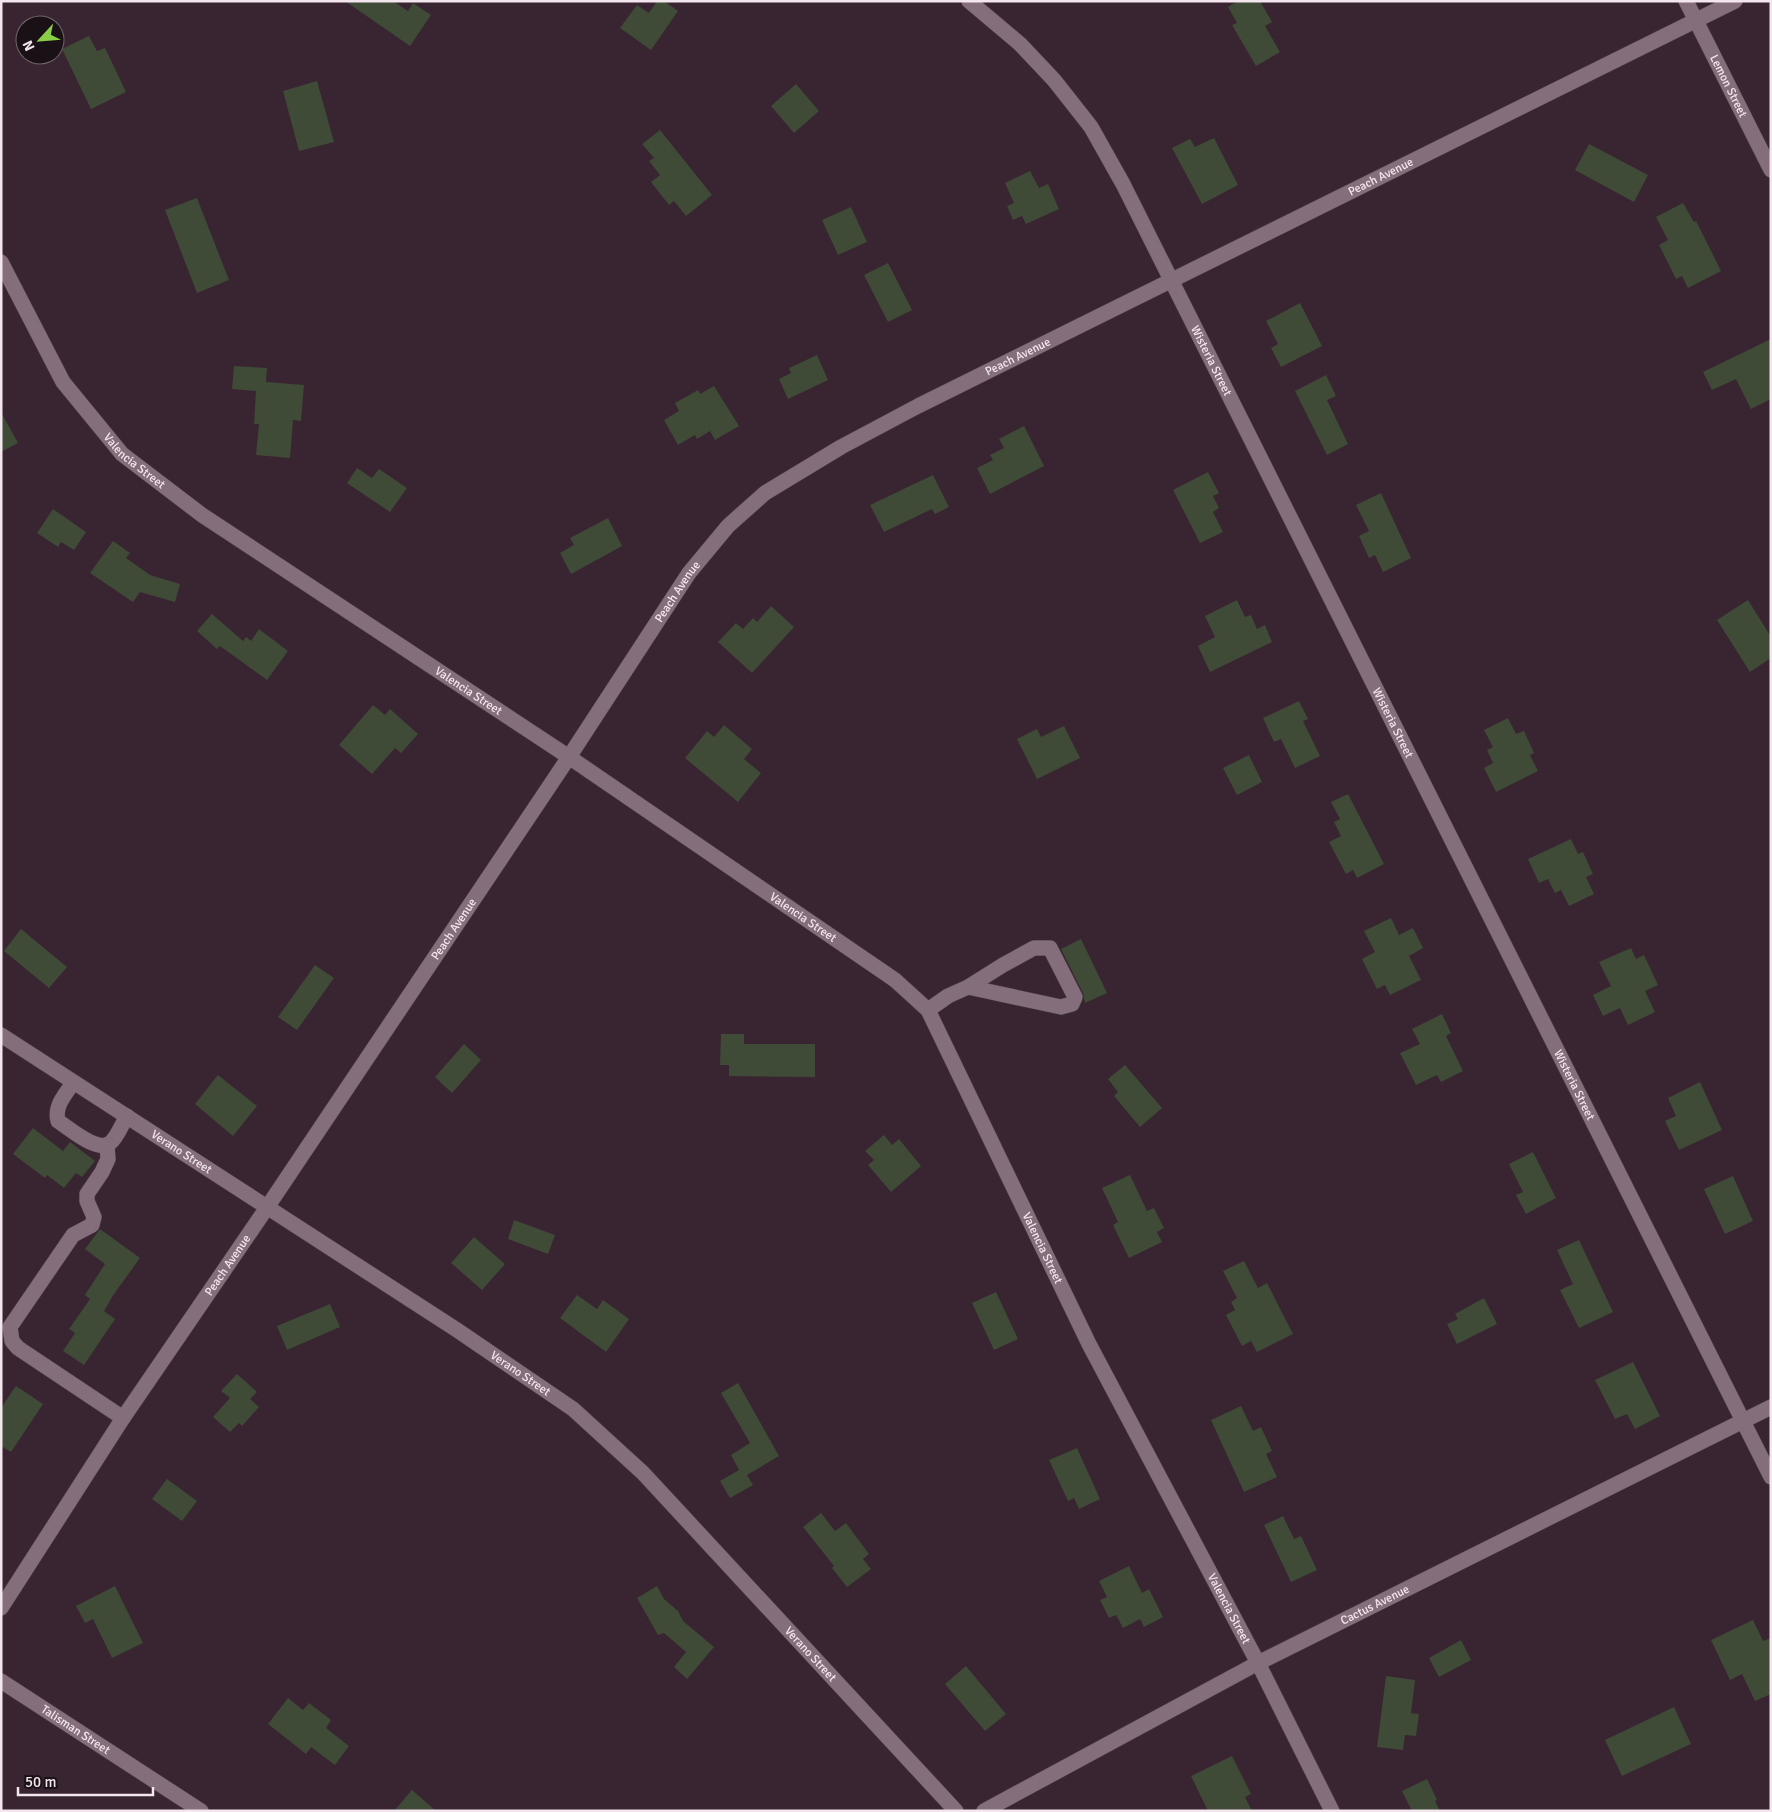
<svg xmlns="http://www.w3.org/2000/svg" width="1772" height="1812" viewBox="0 0 1772 1812" font-family="Signika,sans-serif">
<style>
.building{fill:#3f4a37}
.lines{fill:none;stroke-linecap:round;stroke-linejoin:round}
.minor-casing{stroke:#51424c;stroke-width:16}
.minor{stroke:#846e7c;stroke-width:15}
.labels{text-anchor:middle;stroke-width:4;stroke-linejoin:round;paint-order:stroke}
.street-label{font-size:12px;fill:#f3e6ee;stroke:#1a1116}
</style>
<rect width="100%" height="100%" fill="#382531"/>
<path class="building" d="M 345,1 L 393,1 L 408,11 L 413,3 L 431,15 L 410,46 Z
M 657,1 L 664,1 L 678,11 L 651,50 L 620,28 L 637,5 L 649,13 Z
M 1238,1 L 1260,1 L 1272,22 L 1265,26 L 1280,52 L 1256,66 L 1232,25 L 1237,23 L 1228,7 Z
M 89,36 L 97,51 L 105,48 L 126,92 L 91,109 L 62,49 Z
M 317,81 L 334,142 L 299,151 L 283,91 Z
M 796,84 L 819,111 L 794,133 L 771,106 Z
M 660,130 L 712,195 L 686,216 L 674,201 L 669,205 L 651,182 L 660,175 L 649,161 L 654,158 L 642,144 Z
M 1214,138 L 1238,185 L 1202,204 L 1172,148 L 1190,139 L 1195,147 Z
M 1589,144 L 1648,175 L 1634,202 L 1575,170 Z
M 1030,171 L 1039,188 L 1048,184 L 1059,209 L 1026,224 L 1022,216 L 1013,220 L 1007,206 L 1014,203 L 1005,183 Z
M 197,198 L 229,280 L 197,293 L 165,210 Z
M 1683,203 L 1694,222 L 1696,221 L 1721,271 L 1688,288 L 1682,276 L 1676,279 L 1659,245 L 1668,240 L 1656,217 Z
M 851,207 L 867,242 L 838,255 L 822,220 Z
M 888,263 L 912,310 L 888,322 L 864,275 Z
M 1300,303 L 1322,346 L 1281,367 L 1271,348 L 1278,344 L 1266,321 Z
M 1771,339 L 1771,399 L 1751,409 L 1736,379 L 1712,390 L 1703,372 Z
M 817,355 L 828,380 L 788,399 L 779,379 L 791,373 L 789,368 Z
M 234,366 L 267,368 L 266,382 L 304,385 L 301,421 L 293,420 L 290,458 L 256,455 L 259,424 L 254,424 L 256,391 L 232,389 Z
M 1326,375 L 1336,396 L 1327,400 L 1348,444 L 1327,455 L 1295,391 Z
M 714,386 L 739,426 L 715,440 L 710,431 L 697,439 L 695,435 L 678,445 L 664,420 L 679,411 L 675,403 L 698,390 L 700,394 Z
M 1,412 L 18,443 L 1,452 Z
M 1024,426 L 1044,466 L 990,494 L 977,468 L 993,460 L 990,455 L 1004,448 L 999,439 Z
M 357,468 L 372,478 L 379,469 L 407,488 L 390,512 L 347,483 Z
M 1208,472 L 1219,493 L 1213,496 L 1219,508 L 1213,512 L 1223,532 L 1200,543 L 1173,490 Z
M 933,475 L 949,507 L 935,514 L 932,509 L 884,532 L 870,505 Z
M 1381,493 L 1411,558 L 1383,572 L 1375,555 L 1369,558 L 1359,536 L 1369,531 L 1356,505 Z
M 53,509 L 86,532 L 74,550 L 61,542 L 58,547 L 37,533 Z
M 608,518 L 622,546 L 571,574 L 560,553 L 574,545 L 570,538 Z
M 113,541 L 130,553 L 126,558 L 150,575 L 180,584 L 175,602 L 140,592 L 133,602 L 90,573 Z
M 1237,600 L 1245,617 L 1251,615 L 1257,629 L 1265,625 L 1272,642 L 1210,672 L 1198,646 L 1215,637 L 1205,616 Z
M 1748,600 L 1771,637 L 1771,658 L 1750,672 L 1717,620 Z
M 771,606 L 794,627 L 752,673 L 718,642 L 736,623 L 743,629 L 753,618 L 757,622 Z
M 212,614 L 243,641 L 246,637 L 251,641 L 259,629 L 288,651 L 267,680 L 220,646 L 217,649 L 197,631 Z
M 1299,701 L 1308,719 L 1303,721 L 1320,756 L 1295,768 L 1281,739 L 1274,742 L 1263,718 Z
M 373,705 L 385,715 L 390,709 L 418,734 L 401,753 L 395,748 L 372,774 L 339,745 Z
M 1508,718 L 1516,734 L 1524,731 L 1534,753 L 1530,755 L 1538,771 L 1496,792 L 1484,768 L 1493,763 L 1487,750 L 1493,747 L 1484,730 Z
M 724,725 L 752,749 L 744,759 L 761,773 L 738,802 L 685,758 L 707,731 L 714,737 Z
M 1064,726 L 1080,758 L 1037,779 L 1017,739 L 1037,729 L 1041,737 Z
M 1249,755 L 1262,782 L 1237,795 L 1223,768 Z
M 1348,794 L 1384,864 L 1357,878 L 1353,870 L 1346,874 L 1329,842 L 1341,836 L 1334,822 L 1340,819 L 1331,802 Z
M 1571,839 L 1578,854 L 1583,852 L 1593,874 L 1586,877 L 1594,894 L 1569,906 L 1561,890 L 1555,893 L 1548,879 L 1539,883 L 1528,859 Z
M 1391,918 L 1399,935 L 1413,928 L 1423,948 L 1409,956 L 1421,980 L 1390,995 L 1385,985 L 1377,989 L 1362,959 L 1375,952 L 1364,931 Z
M 21,929 L 67,967 L 49,988 L 4,951 Z
M 1081,939 L 1107,993 L 1085,1003 L 1083,993 L 1061,949 Z
M 1631,948 L 1636,959 L 1644,955 L 1658,985 L 1645,991 L 1655,1012 L 1628,1025 L 1620,1008 L 1603,1016 L 1593,995 L 1611,986 L 1599,962 Z
M 315,965 L 334,978 L 297,1030 L 278,1017 Z
M 1442,1014 L 1451,1033 L 1446,1036 L 1463,1071 L 1441,1082 L 1437,1075 L 1416,1085 L 1400,1053 L 1420,1044 L 1412,1029 Z
M 721,1034 L 744,1034 L 744,1044 L 815,1044 L 815,1077 L 729,1076 L 729,1065 L 720,1065 Z
M 464,1044 L 481,1060 L 452,1093 L 435,1077 Z
M 1125,1065 L 1162,1108 L 1140,1127 L 1114,1096 L 1118,1092 L 1108,1079 Z
M 218,1075 L 257,1106 L 233,1136 L 195,1104 Z
M 1700,1082 L 1722,1130 L 1679,1150 L 1665,1121 L 1676,1116 L 1668,1098 Z
M 33,1128 L 63,1151 L 70,1142 L 95,1161 L 82,1177 L 76,1173 L 64,1188 L 47,1175 L 45,1178 L 13,1154 Z
M 884,1135 L 892,1145 L 899,1139 L 921,1166 L 891,1192 L 868,1165 L 874,1160 L 865,1151 Z
M 1533,1152 L 1556,1198 L 1526,1214 L 1516,1195 L 1523,1192 L 1509,1164 Z
M 1130,1175 L 1147,1211 L 1154,1208 L 1164,1228 L 1157,1232 L 1162,1242 L 1129,1258 L 1113,1225 L 1118,1222 L 1102,1188 Z
M 1733,1176 L 1753,1221 L 1725,1234 L 1704,1189 Z
M 514,1220 L 555,1235 L 548,1254 L 508,1239 Z
M 100,1229 L 140,1258 L 114,1294 L 104,1311 L 115,1319 L 84,1365 L 63,1351 L 75,1333 L 69,1329 L 90,1299 L 85,1295 L 105,1264 L 85,1249 Z
M 474,1237 L 505,1264 L 482,1290 L 451,1263 Z
M 1579,1240 L 1613,1312 L 1579,1328 L 1560,1290 L 1573,1284 L 1557,1250 Z
M 1244,1261 L 1258,1288 L 1267,1283 L 1293,1334 L 1257,1352 L 1251,1341 L 1242,1346 L 1226,1315 L 1235,1310 L 1231,1302 L 1237,1298 L 1223,1271 Z
M 996,1292 L 1018,1339 L 994,1350 L 972,1303 Z
M 577,1295 L 597,1309 L 603,1300 L 629,1319 L 606,1352 L 560,1318 Z
M 1484,1298 L 1497,1324 L 1457,1344 L 1447,1324 L 1458,1319 L 1455,1314 Z
M 330,1304 L 340,1327 L 287,1350 L 277,1326 Z
M 1633,1362 L 1660,1416 L 1635,1429 L 1627,1414 L 1615,1419 L 1595,1380 Z
M 237,1374 L 257,1392 L 250,1399 L 259,1407 L 242,1426 L 239,1423 L 230,1432 L 213,1417 L 230,1398 L 221,1391 Z
M 738,1383 L 779,1456 L 747,1475 L 753,1485 L 730,1498 L 720,1481 L 739,1470 L 731,1455 L 750,1443 L 721,1393 Z
M 16,1386 L 43,1404 L 11,1452 L 1,1446 L 1,1408 Z
M 1241,1406 L 1253,1431 L 1261,1427 L 1272,1451 L 1266,1454 L 1277,1477 L 1244,1492 L 1211,1420 Z
M 1077,1448 L 1100,1499 L 1079,1509 L 1074,1498 L 1068,1501 L 1049,1460 Z
M 167,1479 L 197,1501 L 182,1521 L 152,1499 Z
M 821,1513 L 835,1531 L 846,1523 L 869,1554 L 863,1559 L 871,1569 L 847,1587 L 832,1568 L 834,1566 L 803,1527 Z
M 1283,1516 L 1294,1539 L 1301,1536 L 1317,1570 L 1291,1582 L 1264,1525 Z
M 1129,1566 L 1142,1593 L 1149,1589 L 1163,1617 L 1144,1627 L 1140,1619 L 1123,1628 L 1116,1615 L 1109,1618 L 1100,1600 L 1107,1597 L 1099,1581 Z
M 115,1586 L 143,1643 L 112,1658 L 93,1619 L 85,1623 L 76,1606 Z
M 657,1586 L 664,1599 L 678,1611 L 683,1621 L 714,1647 L 687,1679 L 674,1667 L 686,1652 L 664,1633 L 658,1635 L 637,1598 Z
M 1753,1620 L 1763,1641 L 1771,1638 L 1771,1694 L 1755,1701 L 1742,1674 L 1730,1680 L 1711,1640 Z
M 1461,1640 L 1471,1660 L 1439,1677 L 1429,1658 Z
M 966,1666 L 1006,1714 L 985,1731 L 945,1684 Z
M 1386,1676 L 1415,1680 L 1411,1713 L 1419,1714 L 1416,1736 L 1405,1735 L 1403,1750 L 1377,1747 Z
M 288,1698 L 303,1710 L 309,1703 L 331,1720 L 326,1728 L 349,1746 L 335,1765 L 311,1747 L 306,1754 L 268,1724 Z
M 1674,1707 L 1691,1744 L 1622,1776 L 1605,1740 Z
M 1232,1756 L 1251,1794 L 1245,1797 L 1252,1811 L 1208,1811 L 1191,1776 Z
M 1427,1779 L 1437,1800 L 1435,1801 L 1440,1811 L 1412,1811 L 1402,1791 Z
M 412,1790 L 436,1811 L 394,1811 Z"/>
<g class="lines">
<defs>
<g id="minor">
<path id="s1" d="M 969,1 L 1020,44 L 1054,80 L 1091,127 L 1123,184 L 1771,1477"/>
<path id="s2" d="M 1686,1 L 1771,170"/>
<path id="s3" d="M 1,262 L 63,382 L 122,454 L 202,515 L 569,757 L 895,980 L 928,1010 L 1089,1344 L 1258,1663 L 1332,1811"/>
<path d="M 928,1010 L 948,996 L 968,987 L 1003,965 L 1034,948 L 1050,948 L 1075,997 L 1072,1004 L 1061,1007 L 968,987"/>
<path id="s4" d="M 1,1035 L 457,1330 L 573,1409 L 643,1473 L 956,1811"/>
<path d="M 73,1083 C 65,1095 54,1106 58,1121 C 69,1128 97,1153 110,1143 C 117,1138 122,1124 127,1116"/>
<path d="M 107,1145 L 108,1159 L 102,1172 L 87,1194 L 87,1201 L 94,1217 L 92,1225 L 73,1235 L 10,1327 L 12,1341 L 18,1348 L 123,1418"/>
<path id="s5" d="M 1,1608 L 123,1418 L 268,1206 L 569,757 L 689,573 L 728,526 L 765,493 L 841,447 L 918,406 L 1735,1"/>
<path id="s6" d="M 1,1681 L 201,1811"/>
<path id="s7" d="M 984,1811 L 1258,1663 L 1771,1407"/>
</g>
</defs>
<use href="#minor" class="minor-casing"/>
<use href="#minor" class="minor"/>
</g>
<g class="labels">
<g class="street-label">
<text dy="4" stroke="none"><textPath href="#s2" startOffset="95">Lemon Street</textPath></text>
<text dy="4" stroke="none"><textPath href="#s5" startOffset="2046">Peach Avenue</textPath></text>
<text dy="4" stroke="none"><textPath href="#s5" startOffset="1641">Peach Avenue</textPath></text>
<text dy="4" stroke="none"><textPath href="#s1" startOffset="439">Wisteria Street</textPath></text>
<text dy="4" stroke="none"><textPath href="#s3" startOffset="242">Valencia Street</textPath></text>
<text dy="4" stroke="none"><textPath href="#s5" startOffset="1221">Peach Avenue</textPath></text>
<text dy="4" stroke="none"><textPath href="#s3" startOffset="648">Valencia Street</textPath></text>
<text dy="4" stroke="none"><textPath href="#s1" startOffset="844">Wisteria Street</textPath></text>
<text dy="4" stroke="none"><textPath href="#s3" startOffset="1052">Valencia Street</textPath></text>
<text dy="4" stroke="none"><textPath href="#s5" startOffset="816">Peach Avenue</textPath></text>
<text dy="4" stroke="none"><textPath href="#s1" startOffset="1249">Wisteria Street</textPath></text>
<text dy="4" stroke="none"><textPath href="#s4" startOffset="215">Verano Street</textPath></text>
<text dy="4" stroke="none"><textPath href="#s3" startOffset="1472">Valencia Street</textPath></text>
<text dy="4" stroke="none"><textPath href="#s5" startOffset="411">Peach Avenue</textPath></text>
<text dy="4" stroke="none"><textPath href="#s4" startOffset="620">Verano Street</textPath></text>
<text dy="4" stroke="none"><textPath href="#s7" startOffset="442">Cactus Avenue</textPath></text>
<text dy="4" stroke="none"><textPath href="#s3" startOffset="1878">Valencia Street</textPath></text>
<text dy="4" stroke="none"><textPath href="#s4" startOffset="1025">Verano Street</textPath></text>
<text dy="4" stroke="none"><textPath href="#s6" startOffset="89">Talisman Street</textPath></text>
</g>
</g>
<rect width="1772" height="1812" fill="none" stroke="#f3e6ee" stroke-width="5"/>
<g transform="translate(40 40) rotate(244)"><circle r="24" fill="#1a1116" stroke="#71666c"/>
<path d="M0-4L9 19L0 12L-9 19Z" fill="#8ace48"/>
<text y="-8" font-size="14" font-weight="bold" text-anchor="middle" fill="#f3e6ee">N</text>
</g>
<path d="M18 1787v8h135v-8" fill="none" stroke="#f3e6ee" stroke-width="2.5"/>
<text x="25" y="1787" font-size="15" fill="#f3e6ee" stroke="#1a1116" stroke-width="4" paint-order="stroke">50 m</text>
</svg>
